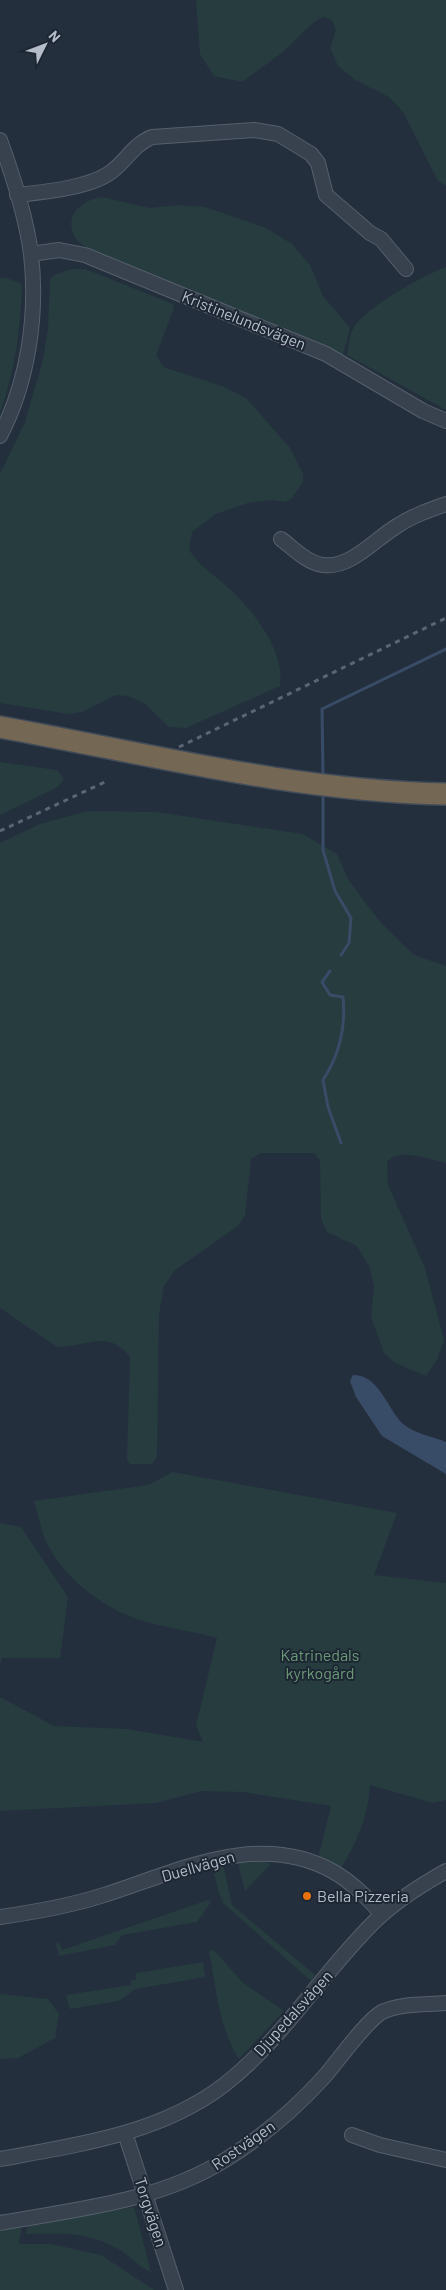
<svg xmlns="http://www.w3.org/2000/svg" width="446" height="2290" viewBox="0 0 446 2290" font-family="Barlow,sans-serif">
<style>
.green{fill:#263c3f}
.water{fill:#394c67}
.lines{fill:none;stroke-linecap:round;stroke-linejoin:round}
.stream{stroke:#394c67;stroke-width:3}
.minor-casing{stroke:#565f6c;stroke-width:16}
.highway-casing{stroke:#434c59;stroke-width:24}
.minor{stroke:#38414e;stroke-width:14}
.highway{stroke:#746855;stroke-width:21}
.rail{stroke:#5a6575;stroke-width:3;stroke-dasharray:5 5;stroke-linecap:butt}
.food-dot{fill:#e8710a;stroke:#1d2633;stroke-width:2}
.labels{text-anchor:middle;stroke-width:4;stroke-linejoin:round;paint-order:stroke}
.street-label{font-size:16px;fill:#b4bcc9;stroke:#1d2633}
.park-label{font-size:16px;fill:#6b9a76;stroke:#1d2633}
.poi-label{font-size:16px;fill:#b4bcc9;stroke:#1d2633;text-anchor:start}
</style>
<rect width="100%" height="100%" fill="#242f3e"/>
<path class="green" d="M 196,0 L 446,0 L 446,186 L 438,181 L 403,112 L 389,97 L 355,80 L 338,66 L 330,48 L 336,30 L 332,20 L 323,17 L 314,22 L 283,52 L 242,82 L 214,76 L 200,54 Z
M 101,197 L 150,208 L 178,205 L 205,207 L 266,228 L 292,244 L 310,265 L 323,296 L 350,328 L 343,355 L 238,310 L 93,251 C 87,247 77,243 74,236 C 64,214 83,200 101,197 Z
M 446,267 L 446,410 L 347,355 C 349,347 349,336 353,329 C 364,308 424,275 446,267 Z
M 71,269 L 85,269 L 173,304 L 174,308 L 156,355 L 163,367 L 222,386 L 246,398 L 290,448 L 303,474 L 303,482 L 291,499 L 285,502 L 272,500 L 248,503 L 216,514 L 192,532 L 189,550 C 200,567 217,577 231,590 C 255,613 285,651 280,686 L 186,728 L 169,727 L 144,703 L 128,696 L 116,695 L 82,712 L 69,714 L 0,703 L 0,474 L 25,422 L 43,360 L 48,328 L 50,279 L 55,275 Z
M 0,278 L 7,278 L 22,284 C 21,328 15,371 0,413 Z
M 0,762 L 57,770 L 64,779 L 58,787 L 0,815 Z
M 88,811 L 156,812 L 303,834 L 337,854 L 348,879 L 367,905 L 383,925 L 414,955 L 446,966 L 446,1163 C 428,1159 401,1147 387,1162 L 388,1185 L 425,1268 L 444,1340 L 437,1360 L 426,1376 L 395,1363 L 384,1353 L 371,1317 L 374,1287 L 370,1268 L 357,1246 L 327,1232 L 321,1219 L 320,1161 L 314,1153 L 261,1153 L 251,1159 L 245,1215 L 238,1226 L 175,1270 L 164,1286 L 159,1314 L 157,1457 L 152,1464 L 130,1464 L 127,1460 L 130,1357 C 108,1328 86,1347 57,1347 L 0,1308 L 0,843 L 40,824 Z
M 173,1472 L 397,1513 L 374,1575 L 446,1583 L 446,1800 L 433,1803 L 370,1785 C 368,1816 357,1844 340,1869 L 316,1866 L 331,1806 L 243,1792 L 202,1791 L 156,1803 L 0,1811 L 0,1697 L 54,1726 L 127,1729 L 203,1742 L 196,1726 L 217,1638 C 192,1631 165,1628 140,1620 C 100,1607 58,1574 43,1534 C 40,1523 37,1512 34,1501 L 148,1485 Z
M 0,1523 L 21,1527 L 68,1597 L 60,1658 L 2,1658 L 0,1665 Z
M 242,1860 L 267,1861 L 270,1865 L 245,1891 L 238,1863 Z
M 223,1865 L 232,1905 L 315,1975 L 311,1981 L 223,1903 L 218,1890 L 213,1867 Z
M 208,1900 L 211,1902 L 197,1922 L 122,1935 L 115,1945 L 59,1956 L 56,1944 L 59,1942 L 62,1950 Z
M 214,1950 L 242,1982 L 284,2011 L 239,2059 C 219,2028 216,1987 209,1951 Z
M 203,1962 L 205,1977 L 136,1989 L 118,2001 L 70,2009 L 66,1995 L 131,1985 L 131,1980 L 136,1980 L 136,1973 Z
M 0,1994 L 48,1999 L 59,2014 L 55,2038 L 18,2058 L 0,2059 Z
M 134,2207 L 151,2272 C 139,2267 131,2257 120,2250 C 90,2232 60,2233 26,2234 L 28,2225 Z
M 22,2224 L 19,2244 L 51,2244 L 101,2255 L 154,2290 L 0,2290 L 0,2229 Z"/>
<path class="water" d="M 353,1375 C 378,1374 388,1409 402,1423 C 414,1434 432,1436 446,1442 L 446,1474 L 382,1436 L 356,1397 L 350,1381 Z"/>
<g class="lines">
<path class="stream" d="M 323,773 L 322,709 L 446,649
M 323,795 L 323,850 L 335,891 L 351,918 L 349,943 L 341,955
M 330,971 L 322,982 L 330,995 L 343,997 C 346,1028 340,1054 323,1080 L 328,1107 L 341,1143"/>
<defs>
<path id="minor" d="M 0,140 C 13,176 26,216 31,254 C 38,315 28,382 0,436
M 17,195 C 44,192 89,188 111,172 C 126,161 134,144 152,137 L 254,130 L 278,134 L 311,154 L 318,163 L 326,195 L 370,233 L 381,239 L 406,269
M 31,254 L 59,250 L 85,255 L 326,354 L 423,411 L 446,421
M 281,539 C 293,548 307,563 323,565 C 350,569 375,539 397,526 C 412,516 429,510 446,504
M 0,1917 C 35,1912 70,1906 104,1895 C 177,1872 259,1829 334,1872 C 353,1883 367,1898 382,1914
M 125,2133 L 176,2290
M 352,2135 L 380,2145 L 446,2160
M 0,2159 C 77,2145 160,2134 224,2085 C 283,2039 322,1973 375,1921 C 396,1901 421,1885 446,1871
M 0,2223 C 77,2209 157,2202 225,2160 C 262,2137 295,2109 324,2077 C 338,2061 366,2021 382,2012 C 400,2003 427,2005 446,2003"/>
<path id="highway" d="M 0,727 C 149,754 294,791 446,794"/>
</defs>
<use href="#minor" class="minor-casing"/>
<use href="#highway" class="highway-casing"/>
<use href="#minor" class="minor"/>
<use href="#highway" class="highway"/>
<path class="rail" d="M 179,747 L 446,618
M 0,831 L 107,781"/>
</g>
<circle class="food-dot" cx="307" cy="1896" r="5"/>
<g class="labels">
<g class="street-label">
<text transform="translate(244 320) rotate(22)" y="6">Kristinelundsvägen</text>
<text transform="translate(198 1866) rotate(-16)" y="6">Duellvägen</text>
<text transform="translate(293 2013) rotate(-48)" y="6">Djupedalsvägen</text>
<text transform="translate(243 2145) rotate(-35)" y="6">Rostvägen</text>
<text transform="translate(151 2212) rotate(72)" y="6">Torgvägen</text>
</g>
<g class="park-label">
<text x="320" y="1661">Katrinedals<tspan x="320" dy="18">kyrkogård</tspan></text>
</g>
<g class="poi-label">
<text x="317" y="1902">Bella Pizzeria</text>
</g>
</g>
<g transform="translate(45 45) rotate(48)" stroke="#1d2633" stroke-width="4" paint-order="stroke">
<path d="M0-4L9 19L0 12L-9 19Z" fill="#b4bcc9"/>
<text y="-8" font-size="14" font-weight="bold" text-anchor="middle" fill="#b4bcc9">N</text>
</g>
</svg>
